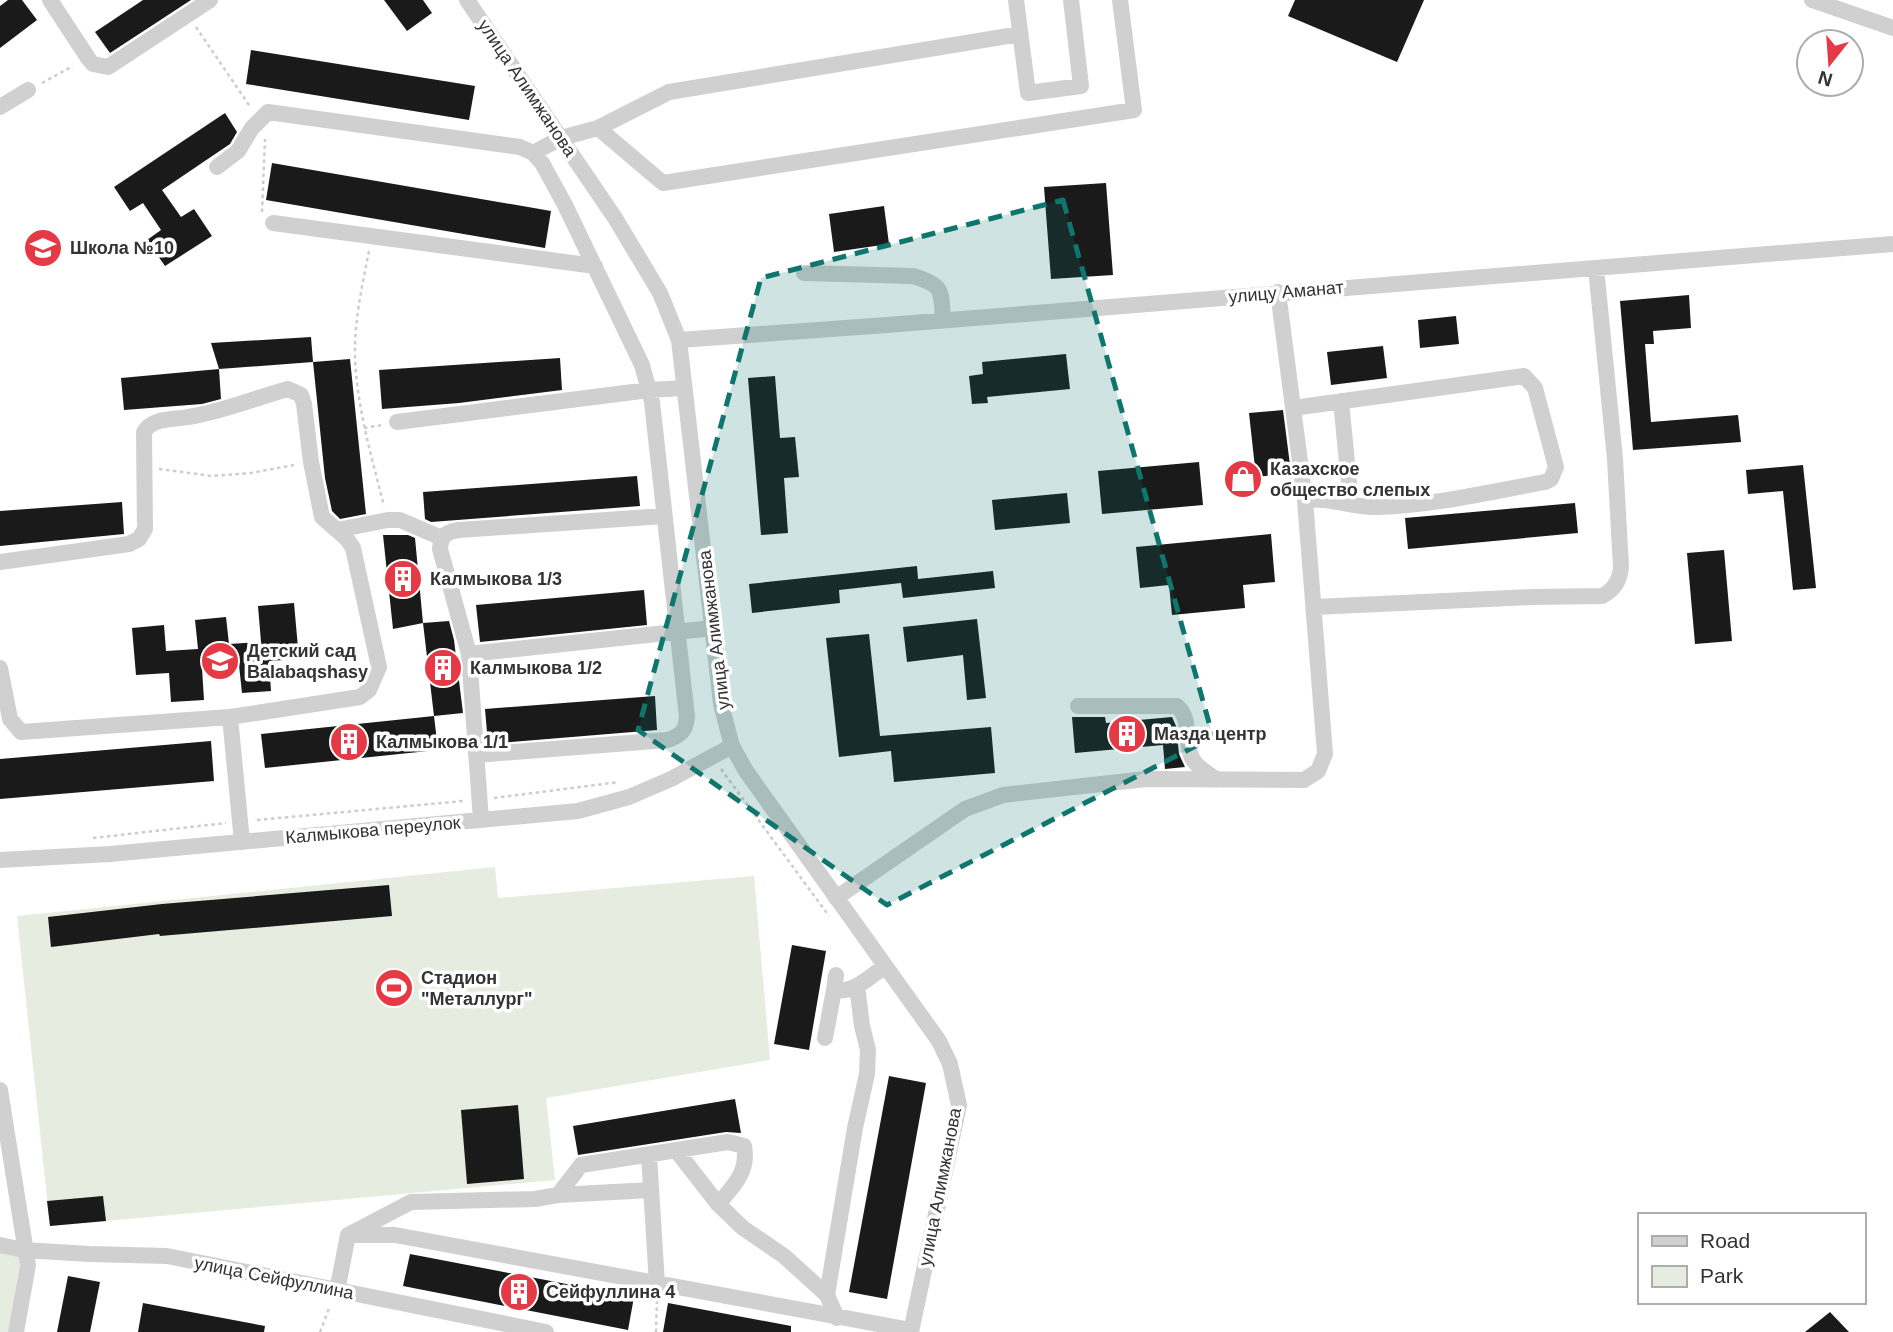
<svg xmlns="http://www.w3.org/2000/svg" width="1893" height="1332" viewBox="0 0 1893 1332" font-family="Helvetica,sans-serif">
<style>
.green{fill:#e6ecdf}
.building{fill:#1a1a1a}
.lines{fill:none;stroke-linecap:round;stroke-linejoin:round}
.path{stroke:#cdcdcd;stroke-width:2.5;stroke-dasharray:3.5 3.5;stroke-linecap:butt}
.minor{stroke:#d0d0d0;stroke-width:16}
.marked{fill:#0f766e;fill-opacity:0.2;stroke:#0f766e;stroke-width:5;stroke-dasharray:14 9;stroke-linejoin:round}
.labels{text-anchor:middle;stroke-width:7;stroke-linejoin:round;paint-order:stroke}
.street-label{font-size:18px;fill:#333;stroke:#fff}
.poi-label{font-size:18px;font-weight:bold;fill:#333;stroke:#fff;text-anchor:start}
</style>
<rect width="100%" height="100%" fill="#fff"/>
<path class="green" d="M 495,867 L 498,898 L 754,876 L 770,1060 L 546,1098 L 555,1180 L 50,1226 L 17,916 Z
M 0,1250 L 21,1256 L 8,1332 L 0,1332 Z"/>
<path class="building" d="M 8,0 L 22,0 L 37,20 L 0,48 L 0,6 Z
M 143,0 L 191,0 L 110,53 L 95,32 Z
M 384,0 L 423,0 L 432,13 L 407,31 Z
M 1295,0 L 1424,0 L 1397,62 L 1288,16 Z
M 251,50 L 475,86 L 469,120 L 246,84 Z
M 225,113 L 237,132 L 230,144 L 162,190 L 181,217 L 194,209 L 212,236 L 165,266 L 147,240 L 161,230 L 143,203 L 130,211 L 114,187 Z
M 272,163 L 551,211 L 545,248 L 266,200 Z
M 1106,183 L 1113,275 L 1051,279 L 1044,187 Z
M 884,206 L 889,244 L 834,252 L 829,214 Z
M 1689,295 L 1691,328 L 1653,331 L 1654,344 L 1645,344 L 1651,422 L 1738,415 L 1741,442 L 1633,450 L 1620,301 Z
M 1456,316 L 1459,344 L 1420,348 L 1418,320 Z
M 311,337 L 313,362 L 219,369 L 211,343 Z
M 1383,346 L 1387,378 L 1331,385 L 1327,352 Z
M 1066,354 L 1070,389 L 987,397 L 988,403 L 972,404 L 969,376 L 983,374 L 982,362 Z
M 560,358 L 562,390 L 459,403 L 382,409 L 379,370 Z
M 350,359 L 366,514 L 340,519 L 332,511 L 325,478 L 313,362 Z
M 219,369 L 221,399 L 202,404 L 124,410 L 121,378 Z
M 775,376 L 780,438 L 795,437 L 799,477 L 784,478 L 788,533 L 761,535 L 748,378 Z
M 1283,410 L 1291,473 L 1256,477 L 1249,413 Z
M 1199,462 L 1203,505 L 1102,514 L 1098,471 Z
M 1803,465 L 1816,588 L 1793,590 L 1783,491 L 1748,494 L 1746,470 Z
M 637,476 L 640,506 L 431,522 L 425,519 L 423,492 Z
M 1067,493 L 1070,523 L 995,530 L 992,500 Z
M 122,502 L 124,534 L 0,546 L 0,511 Z
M 1575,503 L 1578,533 L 1408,549 L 1405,518 Z
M 1271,534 L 1275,582 L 1243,585 L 1245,608 L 1172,615 L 1169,585 L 1140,588 L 1136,547 Z
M 383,535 L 408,535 L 415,538 L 423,623 L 393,629 Z
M 1724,550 L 1732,641 L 1695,644 L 1687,553 Z
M 917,566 L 918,579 L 993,571 L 995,588 L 903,598 L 901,583 L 839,590 L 840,603 L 752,613 L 749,584 Z
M 644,590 L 647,625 L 480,642 L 476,605 Z
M 294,603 L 299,659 L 269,661 L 271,691 L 242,693 L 239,665 L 202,668 L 204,700 L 171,702 L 169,673 L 136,675 L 132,628 L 164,625 L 166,651 L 198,649 L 195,620 L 226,617 L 229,644 L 261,642 L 258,606 Z
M 977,619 L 986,698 L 967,700 L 963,655 L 907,662 L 903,627 Z
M 449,621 L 454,640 L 463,713 L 434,716 L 423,623 Z
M 869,634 L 880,736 L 991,727 L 995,773 L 894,782 L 891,751 L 839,757 L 826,638 Z
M 655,696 L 657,730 L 488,744 L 485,709 Z
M 434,716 L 438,750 L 265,768 L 261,734 Z
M 1072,717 L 1105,717 L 1106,723 L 1172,717 L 1176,726 L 1179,754 L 1185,767 L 1165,769 L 1163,745 L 1075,753 Z
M 211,741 L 214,781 L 0,799 L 0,759 Z
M 389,885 L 392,916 L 160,936 L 159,934 L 51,947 L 48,917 L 162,904 Z
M 792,945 L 826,951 L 809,1050 L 774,1044 Z
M 889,1076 L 926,1083 L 887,1299 L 849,1292 Z
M 735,1099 L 741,1133 L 726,1132 L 578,1155 L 573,1126 Z
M 518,1105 L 524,1179 L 467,1184 L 461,1110 Z
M 103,1196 L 106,1221 L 50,1226 L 47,1201 Z
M 410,1254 L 634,1297 L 628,1330 L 403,1286 Z
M 68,1276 L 100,1282 L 90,1332 L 57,1332 Z
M 143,1303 L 265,1326 L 264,1332 L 138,1332 Z
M 668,1303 L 791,1326 L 791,1332 L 663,1332 Z
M 1830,1312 L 1849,1332 L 1805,1332 Z"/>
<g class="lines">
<path class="path" d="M 196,27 L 251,108
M 42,83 L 73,66
M 262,212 L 265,139
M 369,251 C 362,286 354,322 355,358 C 357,408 372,458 384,506
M 364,428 L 382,425
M 159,469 L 212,476 L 251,473 L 294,465
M 721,769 L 829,916
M 494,798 L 619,782
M 257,820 L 463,801
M 93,838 L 226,823
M 320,1332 L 330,1306
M 656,1332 L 657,1298"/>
<path class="minor" d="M 50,0 L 88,58 L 93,64 L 108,67 L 210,0
M 467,0 L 615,218 L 660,293 L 679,340 L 721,704 L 732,746 L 746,771 L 939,1041 L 950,1064 L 959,1105 L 911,1332
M 1016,0 L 1028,93 L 1081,86 L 1071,0
M 1812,0 L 1893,28
M 0,107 L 28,90
M 598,128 L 669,92 L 1020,34
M 533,153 L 561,138 L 598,128 L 663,183 L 1134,110 L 1120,0
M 217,167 L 238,151 L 252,128 L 268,112 L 520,147 L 533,153 L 542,163 L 565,205 L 642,365 L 652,402 L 687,717 C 686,730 681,736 667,740 L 476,755
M 273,223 L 595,266
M 804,273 L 913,276 C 944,285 941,291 943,320
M 679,340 L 887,325 L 1893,244
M 1341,401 L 1351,504
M 1293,408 L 1524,376 L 1535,388 L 1556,467 L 1551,479 L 1545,482 C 1490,492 1435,505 1379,507 C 1354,508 1330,497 1305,500
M 397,422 L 649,390 L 684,388
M 337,530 L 388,520 L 400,520 L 442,538
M 0,562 L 129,544 L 139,539 L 145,529 L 144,432 C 153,417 173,420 188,417 C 222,412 255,398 288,389 L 301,395 L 304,404 L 311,462 L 322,517 L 347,539 L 353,548 L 379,667 L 369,690 L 360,697 L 230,717
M 1314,607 L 1533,597 L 1602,596 C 1614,590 1620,580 1621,567 L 1615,459 L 1596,268
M 469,654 L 713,628
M 0,668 L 10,719 L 21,732 L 230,717 L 242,842
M 1078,706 L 1177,706 C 1192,719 1184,741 1192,758 C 1197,768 1209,774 1217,780
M 481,820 L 469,654 L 440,549 C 441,535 446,532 459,530 L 664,516
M 0,860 L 110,854 L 578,811 L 629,797 L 671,779 L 732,746
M 836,898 L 965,809 L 1003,795 L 1146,779 L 1304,780 L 1318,771 L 1325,754 L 1305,500 L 1278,292
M 836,975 L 834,990 C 853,994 871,976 885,966
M 825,1038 L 834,990
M 0,1090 L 28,1265 L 16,1332
M 676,1150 L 718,1204
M 649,1155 L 657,1284
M 558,1195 L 651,1190
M 348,1235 L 411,1202 L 535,1199 L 558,1195 L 581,1165 L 728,1142 L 744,1146 C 749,1171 734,1186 718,1204 L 743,1228 L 784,1256 L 827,1295 L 837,1318
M 0,1245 L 24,1250 L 89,1254 L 167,1256 L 546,1332
M 337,1291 L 348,1235 L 395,1235 L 911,1330
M 827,1295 L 855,1128 L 867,1074 L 868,1050 L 862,1026 L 857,986"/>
</g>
<path class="marked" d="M 1063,200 L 1213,737 L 887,905 L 638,730 L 761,278 Z"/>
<defs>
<symbol id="school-disc" viewBox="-11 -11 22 22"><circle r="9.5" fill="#e63946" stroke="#fff"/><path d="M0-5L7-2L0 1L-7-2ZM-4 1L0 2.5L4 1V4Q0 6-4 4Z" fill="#fff"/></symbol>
<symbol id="shop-disc" viewBox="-11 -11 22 22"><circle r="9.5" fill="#e63946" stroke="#fff"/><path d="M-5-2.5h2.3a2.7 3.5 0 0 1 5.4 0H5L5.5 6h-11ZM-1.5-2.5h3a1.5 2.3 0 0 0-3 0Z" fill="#fff"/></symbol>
<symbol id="building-disc" viewBox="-11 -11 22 22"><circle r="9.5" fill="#e63946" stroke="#fff"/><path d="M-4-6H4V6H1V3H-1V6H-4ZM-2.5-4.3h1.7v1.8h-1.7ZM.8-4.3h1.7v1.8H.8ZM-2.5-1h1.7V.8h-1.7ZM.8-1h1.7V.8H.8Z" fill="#fff"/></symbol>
<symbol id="stadium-disc" viewBox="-11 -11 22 22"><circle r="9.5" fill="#e63946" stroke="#fff"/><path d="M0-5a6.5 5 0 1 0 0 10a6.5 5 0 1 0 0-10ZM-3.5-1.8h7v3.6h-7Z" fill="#fff"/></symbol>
</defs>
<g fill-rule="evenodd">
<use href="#school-disc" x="21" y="226" width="44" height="44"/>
<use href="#shop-disc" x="1221" y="457" width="44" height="44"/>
<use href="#building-disc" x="381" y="557" width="44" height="44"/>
<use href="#school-disc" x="198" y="639" width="44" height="44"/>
<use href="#building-disc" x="421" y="646" width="44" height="44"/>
<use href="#building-disc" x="1105" y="712" width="44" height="44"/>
<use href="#building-disc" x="327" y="720" width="44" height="44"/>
<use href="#stadium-disc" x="372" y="966" width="44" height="44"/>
<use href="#building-disc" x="497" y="1270" width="44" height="44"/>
</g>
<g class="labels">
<g class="street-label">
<text transform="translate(527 88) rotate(56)" y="6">улица Алимжанова</text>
<text transform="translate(1286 292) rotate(-5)" y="6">улицу Аманат</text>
<text transform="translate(714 630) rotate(-97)" y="6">улица Алимжанова</text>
<text transform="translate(373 830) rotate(-5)" y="6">Калмыкова переулок</text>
<text transform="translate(940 1187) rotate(-79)" y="6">улица Алимжанова</text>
<text transform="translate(274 1278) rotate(11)" y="6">улица Сейфуллина</text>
</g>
<g class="poi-label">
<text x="70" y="254">Школа №10</text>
<text x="1270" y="475">Казахское<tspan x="1270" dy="21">общество слепых</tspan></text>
<text x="430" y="585">Калмыкова 1/3</text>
<text x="247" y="657">Детский сад<tspan x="247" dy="21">Balabaqshasy</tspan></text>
<text x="470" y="674">Калмыкова 1/2</text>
<text x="1154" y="740">Мазда центр</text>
<text x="376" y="748">Калмыкова 1/1</text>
<text x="421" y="984">Стадион<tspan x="421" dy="21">"Металлург"</tspan></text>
<text x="546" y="1298">Сейфуллина 4</text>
</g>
</g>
<rect x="1638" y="1213" width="228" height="91" fill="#ffffff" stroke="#adadad" stroke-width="2"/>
<rect x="1652" y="1236" width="35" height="10" fill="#d0d0d0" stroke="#adadad" stroke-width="2"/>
<text x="1700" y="1248" font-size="21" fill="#333333">Road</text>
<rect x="1652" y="1266" width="35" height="21" fill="#e6ecdf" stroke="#adadad" stroke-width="2"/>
<text x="1700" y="1283" font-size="21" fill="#333333">Park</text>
<g transform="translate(1830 63) rotate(197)"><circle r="33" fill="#ffffff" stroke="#adadad" stroke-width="2"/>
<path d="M0-5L12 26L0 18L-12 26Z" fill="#e63946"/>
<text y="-10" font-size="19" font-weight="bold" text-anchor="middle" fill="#333333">N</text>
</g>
</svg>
